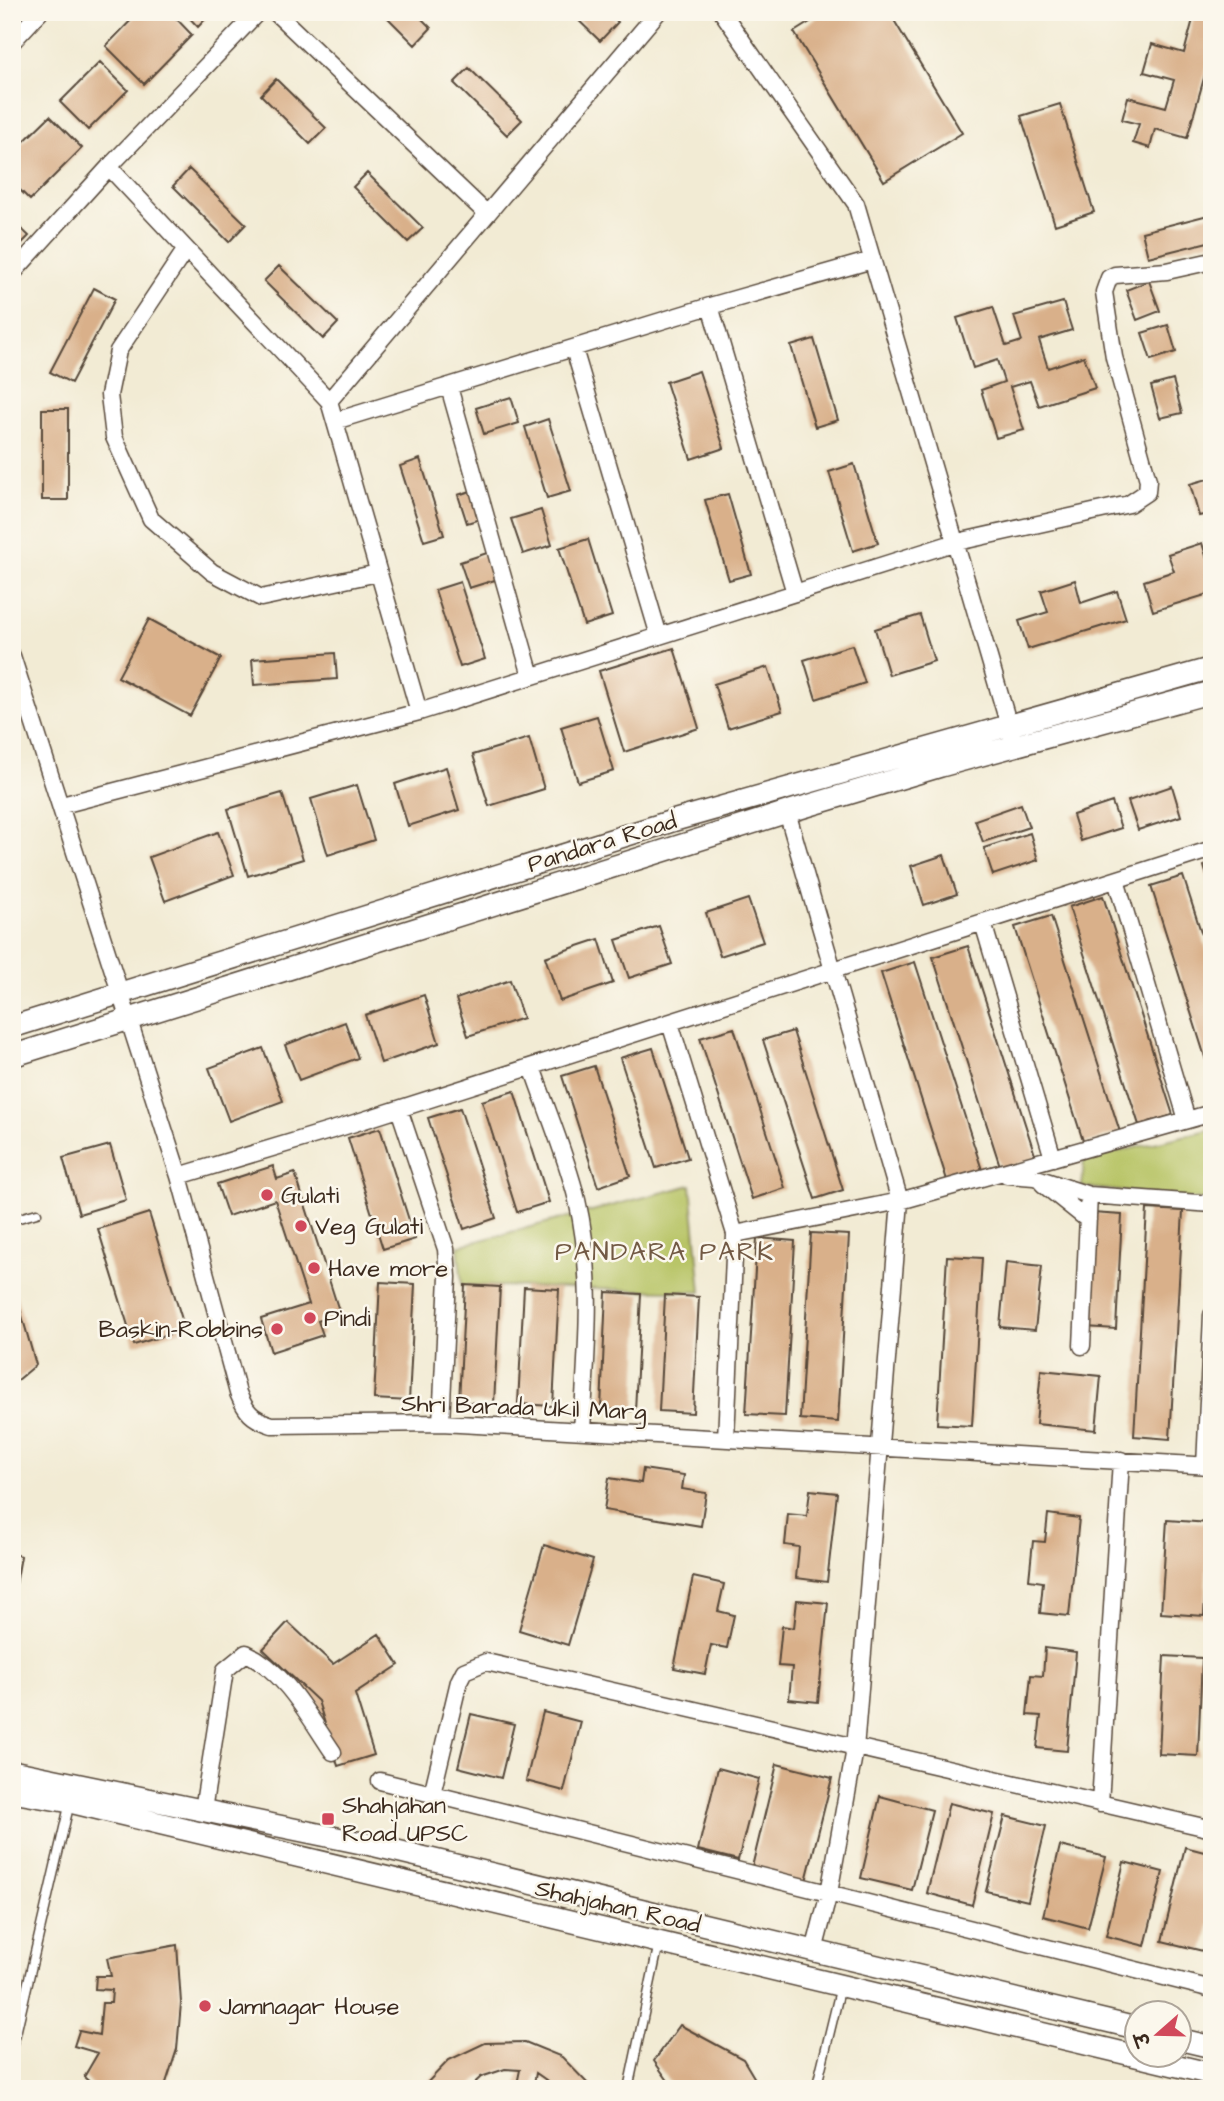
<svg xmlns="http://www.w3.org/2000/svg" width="1224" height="2101" viewBox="0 0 1224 2101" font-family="'Architects Daughter','Playpen Sans Deva',sans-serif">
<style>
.green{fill:#b8c466;stroke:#7a7742;stroke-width:2}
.building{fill:#d9b08a}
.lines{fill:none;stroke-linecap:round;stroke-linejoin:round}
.lane-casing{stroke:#564739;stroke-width:11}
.street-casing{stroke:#564739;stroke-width:19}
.secondary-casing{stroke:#564739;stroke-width:24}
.lane{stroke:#fff;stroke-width:8}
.street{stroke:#fff;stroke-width:16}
.secondary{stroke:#fff;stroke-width:21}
.poi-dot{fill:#d1495b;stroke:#fbf7ec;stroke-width:2.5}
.labels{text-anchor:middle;stroke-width:5;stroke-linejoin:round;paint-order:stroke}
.street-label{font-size:24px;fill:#3b2a1e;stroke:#fbf7ec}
.poi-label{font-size:24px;fill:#3b2a1e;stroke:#fbf7ec;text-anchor:start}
.neighbourhood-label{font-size:26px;letter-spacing:2px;fill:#725944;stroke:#fbf7ec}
</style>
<rect width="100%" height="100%" fill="#fbf7ec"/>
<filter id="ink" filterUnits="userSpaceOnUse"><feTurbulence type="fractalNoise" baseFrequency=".0143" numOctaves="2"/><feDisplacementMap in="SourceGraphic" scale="14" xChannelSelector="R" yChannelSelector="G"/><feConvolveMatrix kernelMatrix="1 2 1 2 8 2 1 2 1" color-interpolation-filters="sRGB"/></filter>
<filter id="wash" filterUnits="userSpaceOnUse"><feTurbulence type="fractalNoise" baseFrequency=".00686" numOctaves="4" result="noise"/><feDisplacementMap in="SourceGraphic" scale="28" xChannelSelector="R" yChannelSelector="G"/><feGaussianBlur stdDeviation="1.57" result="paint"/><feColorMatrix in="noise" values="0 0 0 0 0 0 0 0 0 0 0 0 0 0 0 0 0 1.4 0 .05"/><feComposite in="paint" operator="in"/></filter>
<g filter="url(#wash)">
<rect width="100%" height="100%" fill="#f2ebd4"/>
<path class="green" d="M 1212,1129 L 1212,1201 L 1082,1187 L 1084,1160 Z
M 691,1185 L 701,1292 L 462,1285 L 458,1246 Z"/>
<g id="blocks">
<path class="building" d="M 139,12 L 170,12 L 192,35 L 144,84 L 106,46 Z
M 184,12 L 212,12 L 198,27 Z
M 382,12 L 415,12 L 431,28 L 415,45 Z
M 570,12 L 608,12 L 618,22 L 600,41 Z
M 826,12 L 889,12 L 962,133 L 884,181 L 794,32 Z
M 1195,12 L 1212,16 L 1212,50 L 1187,138 L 1155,129 L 1150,148 L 1133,143 L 1139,124 L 1122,120 L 1128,97 L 1166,107 L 1174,80 L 1144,72 L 1152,44 L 1184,53 Z
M 100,62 L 128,90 L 88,130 L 60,102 Z
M 469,68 L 522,120 L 507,135 L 454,83 Z
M 276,79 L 326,128 L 310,144 L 261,95 Z
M 1060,104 L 1094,212 L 1055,225 L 1021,116 Z
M 50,116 L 82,148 L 30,200 L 12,182 L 12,153 Z
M 189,169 L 246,224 L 229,242 L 173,186 Z
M 367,173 L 423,228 L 408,242 L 353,187 Z
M 1212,214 L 1212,241 L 1148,257 L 1142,232 Z
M 12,220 L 29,236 L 12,253 Z
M 279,266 L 338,323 L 323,339 L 264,281 Z
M 1149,281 L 1160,311 L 1137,320 L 1126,290 Z
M 94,288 L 115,299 L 71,383 L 50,372 Z
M 1063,302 L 1072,330 L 1039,340 L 1048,368 L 1084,356 L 1095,388 L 1039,406 L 1030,381 L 1010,387 L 1024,430 L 996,438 L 981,390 L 1004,382 L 997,360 L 973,368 L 957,318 L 993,307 L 1006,346 L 1022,341 L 1014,316 Z
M 1168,325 L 1176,352 L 1151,360 L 1142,333 Z
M 814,339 L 838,420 L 815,427 L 791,346 Z
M 699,371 L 724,448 L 691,459 L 666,382 Z
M 1173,380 L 1182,413 L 1160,418 L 1151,386 Z
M 511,397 L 519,423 L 484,434 L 476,408 Z
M 42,409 L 68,409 L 68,500 L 42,500 Z
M 548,419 L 571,491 L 547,498 L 525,427 Z
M 420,459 L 444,535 L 424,541 L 400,466 Z
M 854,464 L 878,543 L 853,551 L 829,472 Z
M 1211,478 L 1212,513 L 1199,516 L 1190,484 Z
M 474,490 L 483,518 L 467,523 L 458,495 Z
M 728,494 L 751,574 L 729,580 L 705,500 Z
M 541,510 L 552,545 L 523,554 L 511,519 Z
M 588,539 L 612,616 L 584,625 L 559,548 Z
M 1202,543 L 1208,562 L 1212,561 L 1212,593 L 1153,611 L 1144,581 L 1174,571 L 1168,554 Z
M 490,552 L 498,579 L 469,588 L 460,562 Z
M 1075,580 L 1081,603 L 1117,591 L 1126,619 L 1028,649 L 1019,621 L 1048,612 L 1041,591 Z
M 460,582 L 485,659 L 460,667 L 435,590 Z
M 920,615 L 934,661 L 889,675 L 875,629 Z
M 149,619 L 221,658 L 190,716 L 118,677 Z
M 852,645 L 865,683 L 816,699 L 804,660 Z
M 674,648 L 699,728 L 624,752 L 599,671 Z
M 335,653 L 337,679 L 254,685 L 252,659 Z
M 768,667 L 782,711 L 728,728 L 714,684 Z
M 597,716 L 614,771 L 578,782 L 561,727 Z
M 529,738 L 544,789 L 489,806 L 473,755 Z
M 446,767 L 459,810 L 408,826 L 395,784 Z
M 357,785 L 374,840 L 328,855 L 311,799 Z
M 1172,786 L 1181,816 L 1138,830 L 1128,801 Z
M 282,793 L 303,859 L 248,876 L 228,809 Z
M 1112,802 L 1121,828 L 1081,841 L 1073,815 Z
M 1021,804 L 1029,827 L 983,842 L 975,820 Z
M 218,832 L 234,875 L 165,901 L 149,857 Z
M 1030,833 L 1038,860 L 993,875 L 984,848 Z
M 944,855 L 957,894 L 924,905 L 911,866 Z
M 1212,863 L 1212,889 L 1211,889 L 1204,866 Z
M 1183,876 L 1212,966 L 1211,1076 L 1151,886 Z
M 1103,896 L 1173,1115 L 1139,1125 L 1069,907 Z
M 748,899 L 763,942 L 720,956 L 706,913 Z
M 1051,916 L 1120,1132 L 1084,1144 L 1015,927 Z
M 659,926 L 672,964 L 629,978 L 616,940 Z
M 599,939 L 613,983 L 560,1001 L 545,957 Z
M 968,946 L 1036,1158 L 1001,1169 L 933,957 Z
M 915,962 L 982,1170 L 947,1180 L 881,973 Z
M 510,980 L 523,1018 L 468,1036 L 456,999 Z
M 424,995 L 439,1043 L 381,1063 L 365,1015 Z
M 345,1022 L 358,1058 L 299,1080 L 285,1045 Z
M 734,1028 L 785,1188 L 752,1199 L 700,1038 Z
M 793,1031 L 843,1190 L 815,1199 L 763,1040 Z
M 263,1048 L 283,1101 L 229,1121 L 209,1068 Z
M 653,1048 L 688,1158 L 656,1168 L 620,1058 Z
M 594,1066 L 630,1176 L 598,1187 L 562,1076 Z
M 514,1091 L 549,1202 L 517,1212 L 482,1101 Z
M 460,1108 L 496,1218 L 464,1229 L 428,1118 Z
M 380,1128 L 415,1239 L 383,1249 L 348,1138 Z
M 110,1145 L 126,1200 L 79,1214 L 63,1158 Z
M 273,1166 L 277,1179 L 295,1173 L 340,1314 L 318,1321 L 323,1335 L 271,1352 L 261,1319 L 309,1304 L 275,1200 L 228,1216 L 217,1184 Z
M 1147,1209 L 1183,1211 L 1170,1439 L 1134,1436 Z
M 149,1213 L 185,1329 L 134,1345 L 98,1229 Z
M 1092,1213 L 1122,1215 L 1116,1329 L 1086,1327 Z
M 811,1233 L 849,1235 L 838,1422 L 800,1419 Z
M 757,1238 L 795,1241 L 785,1416 L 746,1414 Z
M 947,1256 L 982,1258 L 972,1426 L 937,1424 Z
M 1006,1262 L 1042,1266 L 1035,1330 L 1000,1327 Z
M 12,1281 L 36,1365 L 12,1385 Z
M 380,1282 L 415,1284 L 409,1401 L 374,1399 Z
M 465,1285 L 500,1287 L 494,1404 L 459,1402 Z
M 524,1287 L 559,1289 L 553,1406 L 518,1404 Z
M 606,1292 L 641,1294 L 635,1411 L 601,1409 Z
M 665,1295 L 699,1297 L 693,1413 L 659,1411 Z
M 1041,1370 L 1101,1376 L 1096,1430 L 1036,1424 Z
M 643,1469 L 684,1475 L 682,1489 L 706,1493 L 701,1526 L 604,1510 L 609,1478 L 641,1483 Z
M 810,1490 L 837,1493 L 827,1582 L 796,1578 L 799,1547 L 785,1545 L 788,1514 L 807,1516 Z
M 1048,1514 L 1079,1518 L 1069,1616 L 1040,1613 L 1043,1582 L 1029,1580 L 1033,1541 L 1045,1542 Z
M 1167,1520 L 1209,1523 L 1204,1616 L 1161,1613 Z
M 544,1545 L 593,1560 L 568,1645 L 519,1630 Z
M 12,1554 L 21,1556 L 14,1596 L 12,1596 Z
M 693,1577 L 724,1584 L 718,1611 L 734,1615 L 727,1648 L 711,1645 L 705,1674 L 674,1668 Z
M 797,1600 L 828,1603 L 818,1702 L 789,1699 L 792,1667 L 778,1666 L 782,1626 L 794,1628 Z
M 288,1622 L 333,1664 L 379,1634 L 399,1665 L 355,1694 L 374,1755 L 338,1766 L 318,1701 L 263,1649 Z
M 1045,1648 L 1076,1652 L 1067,1751 L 1037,1748 L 1041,1716 L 1027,1715 L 1031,1675 L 1043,1676 Z
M 1164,1656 L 1202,1658 L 1198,1756 L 1159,1754 Z
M 543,1712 L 581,1722 L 564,1791 L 526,1781 Z
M 471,1714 L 514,1724 L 501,1778 L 458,1767 Z
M 777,1764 L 832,1778 L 805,1885 L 751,1871 Z
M 718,1768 L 759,1779 L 738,1860 L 698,1850 Z
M 880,1796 L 932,1810 L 912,1890 L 861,1878 Z
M 949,1803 L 994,1814 L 972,1905 L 927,1893 Z
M 1005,1816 L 1046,1826 L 1028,1901 L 986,1891 Z
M 1060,1846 L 1106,1857 L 1088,1928 L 1043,1916 Z
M 1185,1847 L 1212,1854 L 1212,1915 L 1203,1951 L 1162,1941 Z
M 1124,1862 L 1163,1872 L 1145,1946 L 1106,1936 Z
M 177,1945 L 181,2003 L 177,2049 L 164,2089 L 92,2089 L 94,2086 L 84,2077 L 98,2053 L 74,2046 L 79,2031 L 99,2035 L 102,2003 L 111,2003 L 112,1990 L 95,1989 L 96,1976 L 111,1976 L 107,1958 Z
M 680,2025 L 743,2059 L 761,2089 L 674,2089 L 654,2061 Z
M 525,2042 L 562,2057 L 593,2089 L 559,2089 L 536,2073 L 533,2089 L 516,2089 L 520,2070 L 505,2069 L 481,2077 L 468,2089 L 421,2089 L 449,2060 L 485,2043 Z"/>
</g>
</g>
<g filter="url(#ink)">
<use href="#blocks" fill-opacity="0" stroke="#564739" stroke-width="2"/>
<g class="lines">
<defs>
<path id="lane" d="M 12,1220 L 37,1213
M 12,2051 L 70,1802
M 628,2089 L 659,1943
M 816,2089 L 841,1986"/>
<path id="street" d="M 275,12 L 487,214
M 722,12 L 856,204 L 1012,736
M 12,42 L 40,12
M 109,167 L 329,401 L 419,712
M 186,249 L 118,351 L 109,395 L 114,437 L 151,519 L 212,572 L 261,598 L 378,573
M 12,274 L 109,167 L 258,12
M 710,306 L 795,593
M 574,349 L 659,636
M 449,387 L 531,676
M 329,401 L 658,12
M 335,421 L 710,306 L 872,260
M 12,656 L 179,1176 L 238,1393 C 246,1412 252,1419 272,1425 L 441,1423 L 1212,1466
M 62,805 L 419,712 L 953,543 L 1129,504 L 1147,492 L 1148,480 L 1114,357 L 1104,292 L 1109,278 L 1115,275 L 1167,271 L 1212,261
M 787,812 L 900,1201 L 855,1749 L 829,1893 L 814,1951
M 1116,880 L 1187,1120
M 983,923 L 1053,1158
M 670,1023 L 735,1234 L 726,1439
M 532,1067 C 547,1111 566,1155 577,1200 C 595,1277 586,1353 582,1431
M 399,1109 L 446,1249 L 448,1277 L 441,1423
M 1007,1175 L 1034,1177 L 1089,1195 L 1212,1204
M 179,1176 L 339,1128 L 1212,849
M 1043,1184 L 1088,1220
M 735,1234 L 900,1201 L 1212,1113
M 1082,1346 L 1089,1195
M 1205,1466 L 1212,1315
M 380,1781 L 1212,1989
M 432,1794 L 459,1681 L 464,1671 L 486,1662 L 1212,1829
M 1100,1804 L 1121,1460
M 203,1810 L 225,1670 L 246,1653 C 285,1671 309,1717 333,1752"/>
<path id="secondary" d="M 12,1027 L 672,821 L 1212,668
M 12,1056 L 787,812 L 941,766 L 1212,692
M 12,1771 L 376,1846 L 1136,2028
M 12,1792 L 70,1802 L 1212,2074
M 1178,2039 L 1212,2047"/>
</defs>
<use href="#lane" class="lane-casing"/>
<use href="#street" class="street-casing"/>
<use href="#secondary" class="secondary-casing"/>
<use href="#lane" class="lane"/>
<use href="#street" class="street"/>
<use href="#secondary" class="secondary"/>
</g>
</g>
<g class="poi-dot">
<circle cx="267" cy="1195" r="7"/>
<circle cx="301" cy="1226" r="7"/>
<circle cx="314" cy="1268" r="7"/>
<circle cx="310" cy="1318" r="7"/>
<circle cx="277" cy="1329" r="7"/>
<rect x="321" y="1812" width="14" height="14" rx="3.5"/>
<circle cx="205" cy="2006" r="7"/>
</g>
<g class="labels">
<g class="street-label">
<text transform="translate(602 842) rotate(-17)" y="8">Pandara Road</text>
<text transform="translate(524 1407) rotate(2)" y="8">Shri Barada Ukil Marg</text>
<text transform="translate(618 1906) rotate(13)" y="8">Shahjahan Road</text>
</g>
<g class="poi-label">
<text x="281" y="1203">Gulati</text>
<text x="315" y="1234">Veg Gulati</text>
<text x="328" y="1276">Have more</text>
<text x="324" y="1326">Pindi</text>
<text x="263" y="1337" text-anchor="end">Baskin-Robbins</text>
<text x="342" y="1813">Shahjahan<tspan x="342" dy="28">Road UPSC</tspan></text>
<text x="219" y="2014">Jamnagar House</text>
</g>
<g class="neighbourhood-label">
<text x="665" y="1260">PANDARA PARK</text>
</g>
</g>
<rect width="1224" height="2101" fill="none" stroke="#fbf7ec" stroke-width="42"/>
<g transform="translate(1158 2034) rotate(250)"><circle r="33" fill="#fbf7ec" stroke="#aea59a" stroke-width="2"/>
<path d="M0-5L12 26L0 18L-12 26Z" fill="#d1495b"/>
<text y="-10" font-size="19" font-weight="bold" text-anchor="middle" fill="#3b2a1e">उ</text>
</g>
</svg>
